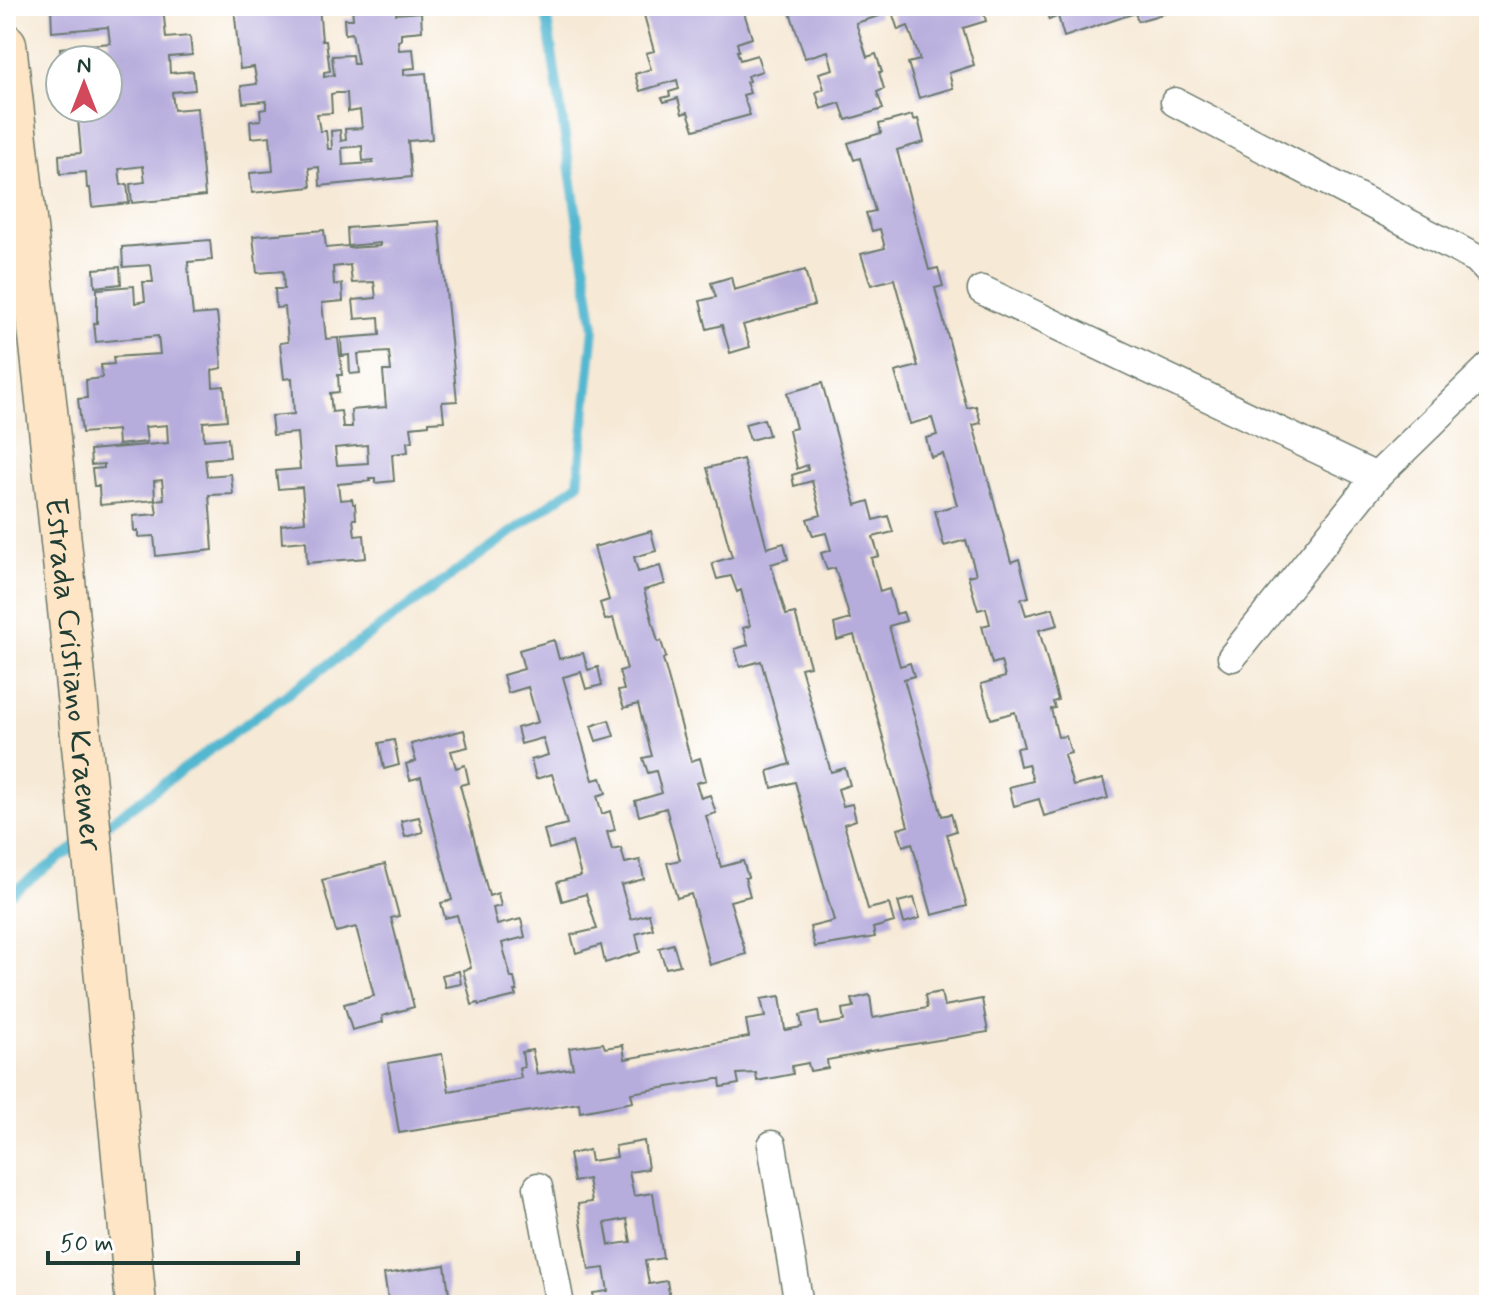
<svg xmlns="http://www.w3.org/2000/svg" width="1495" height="1311" viewBox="0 0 1495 1311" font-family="Mynerve,sans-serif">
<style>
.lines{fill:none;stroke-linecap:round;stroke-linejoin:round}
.stream{stroke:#52b7d0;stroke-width:10}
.building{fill:#b7addd;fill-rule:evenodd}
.street-casing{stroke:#6a796c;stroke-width:31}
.secondary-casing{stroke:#6a796c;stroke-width:43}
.street{stroke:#fff;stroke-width:28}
.secondary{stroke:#fde5c5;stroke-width:40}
.labels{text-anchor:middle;stroke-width:8;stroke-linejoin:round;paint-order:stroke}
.street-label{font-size:32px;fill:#1f3d34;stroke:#fff}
</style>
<rect width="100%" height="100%" fill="#fff"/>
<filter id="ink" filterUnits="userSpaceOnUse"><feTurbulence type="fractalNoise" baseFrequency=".0125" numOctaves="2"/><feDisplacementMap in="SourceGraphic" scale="16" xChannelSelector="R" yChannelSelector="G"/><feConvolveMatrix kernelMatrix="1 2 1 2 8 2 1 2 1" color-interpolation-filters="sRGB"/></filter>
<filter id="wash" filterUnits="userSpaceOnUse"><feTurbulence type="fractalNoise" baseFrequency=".006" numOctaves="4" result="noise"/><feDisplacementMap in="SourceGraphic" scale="32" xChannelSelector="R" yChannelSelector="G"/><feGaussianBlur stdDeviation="1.8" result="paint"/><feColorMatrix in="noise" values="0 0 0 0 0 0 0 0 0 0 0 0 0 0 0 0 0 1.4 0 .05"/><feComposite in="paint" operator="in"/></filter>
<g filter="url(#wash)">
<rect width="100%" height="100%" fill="#f6e9d5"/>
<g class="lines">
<path class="stream" d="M 102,828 L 578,484 L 594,328 L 545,6
M 6,897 L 82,842"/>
</g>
<g id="blocks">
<path class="building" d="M 51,6 L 163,6 L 166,38 L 190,36 L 192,55 L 169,57 L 170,73 L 193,71 L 195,90 L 172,92 L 174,110 L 197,108 L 205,196 L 132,203 L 130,184 L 145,182 L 143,166 L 119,169 L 121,185 L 127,184 L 129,203 L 92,207 L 90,188 L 87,188 L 86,172 L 60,174 L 59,155 L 81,153 L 78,119 L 80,119 L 79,108 L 108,108 L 108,60 L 61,60 L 60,48 L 110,43 L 108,27 L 52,32 Z
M 234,6 L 319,6 L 322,41 L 326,41 L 330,71 L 324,72 L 324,77 L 334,75 L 332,56 L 352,55 L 353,64 L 358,64 L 352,33 L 345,34 L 344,19 L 353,19 L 352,6 L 395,6 L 396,14 L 421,12 L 422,31 L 401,33 L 401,40 L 398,41 L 399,50 L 413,49 L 415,68 L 404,69 L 404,75 L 426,73 L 432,139 L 408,141 L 411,177 L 320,186 L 319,167 L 309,168 L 311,187 L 252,193 L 250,173 L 273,171 L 270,136 L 251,138 L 250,121 L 261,120 L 260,110 L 266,109 L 266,101 L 243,103 L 241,86 L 257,84 L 254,67 L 240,69 ZM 336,93 L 347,93 L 348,112 L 360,110 L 362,128 L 345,129 L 346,140 L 341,141 L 340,130 L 331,131 L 332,149 L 328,149 L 326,131 L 320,131 L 317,114 L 332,113 L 331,94 ZM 362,146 L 363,161 L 373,160 L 373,163 L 343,165 L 342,148 Z
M 659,6 L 742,6 L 752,38 L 737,43 L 739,51 L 737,51 L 740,60 L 757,55 L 762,71 L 747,76 L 749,81 L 746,82 L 750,93 L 743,95 L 750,115 L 694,130 L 688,112 L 682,114 L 678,98 L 664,102 L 662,98 L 670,96 L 669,92 L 679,89 L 677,80 L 640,91 L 635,74 L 651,69 L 646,53 L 654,51 L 644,15 L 660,10 Z
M 788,6 L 876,6 L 879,16 L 856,23 L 867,57 L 876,54 L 882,72 L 879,72 L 884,89 L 877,92 L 883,109 L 846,120 L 840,103 L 821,109 L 816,92 L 824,89 L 819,73 L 833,69 L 828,51 L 805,58 Z
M 890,6 L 957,6 L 958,10 L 971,6 L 982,6 L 986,21 L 963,28 L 974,65 L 949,73 L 953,88 L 919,98 L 908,63 L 920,60 L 908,26 L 898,30 Z
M 1045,6 L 1164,6 L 1166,13 L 1138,21 L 1135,13 L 1064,37 L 1058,16 L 1049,20 Z
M 912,115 L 913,120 L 918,119 L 924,142 L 897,150 L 929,270 L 938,268 L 943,286 L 935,288 L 967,408 L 976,406 L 981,423 L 973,425 L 1011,562 L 1019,559 L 1029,597 L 1021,599 L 1026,615 L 1053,608 L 1058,625 L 1039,630 L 1058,700 L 1053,702 L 1055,708 L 1051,709 L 1058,737 L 1066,736 L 1071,753 L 1064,755 L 1073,786 L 1103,779 L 1108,798 L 1044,816 L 1039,799 L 1014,806 L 1009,787 L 1033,781 L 1028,764 L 1020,766 L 1016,748 L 1024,747 L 1015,712 L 991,719 L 981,684 L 1005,677 L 1001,661 L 992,664 L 982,626 L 990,624 L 986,608 L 978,610 L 968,576 L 976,574 L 966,540 L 944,546 L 935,511 L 957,505 L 952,487 L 943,454 L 931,457 L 926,438 L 937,435 L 932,418 L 910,424 L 895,372 L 918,366 L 894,279 L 871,285 L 861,254 L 885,248 L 880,229 L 872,231 L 866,213 L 875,211 L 860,158 L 854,160 L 848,143 L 881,133 L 879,124 Z
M 439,221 L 457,401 L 442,402 L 444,421 L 429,422 L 429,425 L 411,427 L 413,441 L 407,442 L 408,452 L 392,454 L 394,481 L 375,483 L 375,478 L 369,478 L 370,481 L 338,484 L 340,500 L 352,499 L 353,504 L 355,504 L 356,519 L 353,519 L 355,536 L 364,535 L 366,558 L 307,563 L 306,541 L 282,543 L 281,525 L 305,522 L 302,487 L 278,489 L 276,471 L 300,469 L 297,433 L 273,435 L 271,416 L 294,414 L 292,378 L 284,379 L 280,343 L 288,342 L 285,307 L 276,308 L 275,289 L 284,289 L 283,271 L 257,273 L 253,236 L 324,230 L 326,248 L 348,246 L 349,248 L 380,246 L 380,243 L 348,246 L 347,228 ZM 350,265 L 352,283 L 374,282 L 376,298 L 353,300 L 355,319 L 379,317 L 380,335 L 341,338 L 342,356 L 349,355 L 350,374 L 360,373 L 358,354 L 389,352 L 391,371 L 383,371 L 386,407 L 351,410 L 352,427 L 343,427 L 341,411 L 332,412 L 330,393 L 339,392 L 338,375 L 342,375 L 338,338 L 326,339 L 322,303 L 343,301 L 342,284 L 334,285 L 333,267 ZM 367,445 L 368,463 L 337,465 L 335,448 Z
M 210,240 L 212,260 L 188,262 L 189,279 L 193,315 L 217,313 L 219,331 L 222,368 L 212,370 L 213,387 L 224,386 L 227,420 L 203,422 L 204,440 L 228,438 L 230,457 L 205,459 L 207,476 L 231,474 L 233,494 L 209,495 L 213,550 L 156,556 L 154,536 L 138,537 L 138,531 L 134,531 L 133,516 L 157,514 L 155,500 L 100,505 L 99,486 L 94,486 L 92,469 L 104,468 L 104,464 L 91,465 L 90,450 L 168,443 L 167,425 L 145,427 L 147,442 L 118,445 L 117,430 L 82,433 L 78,399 L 87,398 L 86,380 L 102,378 L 101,365 L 114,364 L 113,357 L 160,354 L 158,336 L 96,342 L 94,323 L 97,323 L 97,289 L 134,286 L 135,303 L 145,301 L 143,282 L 153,282 L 151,265 L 123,267 L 122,247 ZM 162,480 L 164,499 L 155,500 L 154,481 Z
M 120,267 L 121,284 L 95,287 L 94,269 Z
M 805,270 L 814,305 L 743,325 L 750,347 L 730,353 L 722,325 L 707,329 L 700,301 L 716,297 L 711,283 L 731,277 L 734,290 Z
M 822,383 L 856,505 L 869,501 L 874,520 L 888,516 L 893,532 L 873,537 L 879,556 L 871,558 L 880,592 L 889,589 L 896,614 L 903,612 L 906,621 L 889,626 L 900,666 L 910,663 L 914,676 L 904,679 L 942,816 L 951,814 L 956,831 L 947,834 L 967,906 L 932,915 L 912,843 L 903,846 L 898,829 L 908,826 L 854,635 L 837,640 L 834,624 L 850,619 L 835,568 L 827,570 L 821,553 L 831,550 L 826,533 L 813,536 L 807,519 L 821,515 L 812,481 L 794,486 L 792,475 L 808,470 L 807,465 L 797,469 L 789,430 L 796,428 L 787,393 Z
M 764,419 L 769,435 L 750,440 L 745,424 Z
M 743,459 L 767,548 L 784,543 L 788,559 L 771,564 L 786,615 L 795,613 L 810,666 L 801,668 L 831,772 L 845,768 L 850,785 L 838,789 L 843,806 L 852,804 L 856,820 L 844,824 L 868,909 L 889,904 L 894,922 L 873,928 L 875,937 L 815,947 L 810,927 L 834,921 L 833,917 L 795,782 L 772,788 L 768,771 L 790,764 L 761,661 L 740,667 L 735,649 L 748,645 L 743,628 L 750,626 L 741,590 L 737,592 L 731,576 L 717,579 L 712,563 L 732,557 L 707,468 Z
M 651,531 L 656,551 L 634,557 L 638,572 L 660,566 L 665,584 L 644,590 L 658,642 L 661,641 L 666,657 L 663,659 L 691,761 L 700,758 L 706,780 L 696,783 L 701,798 L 710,795 L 716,813 L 706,816 L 721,867 L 743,861 L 748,877 L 745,878 L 750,896 L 730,901 L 746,954 L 710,965 L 691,894 L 677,898 L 667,863 L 680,860 L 666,808 L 639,816 L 635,801 L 662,793 L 656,771 L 648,773 L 643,758 L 652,756 L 638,704 L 624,708 L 618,691 L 624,690 L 619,671 L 627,669 L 613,618 L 605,620 L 600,603 L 609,600 L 594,547 Z
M 554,640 L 559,659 L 583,653 L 588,670 L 598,667 L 602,685 L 586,689 L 581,672 L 563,677 L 593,780 L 601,778 L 606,793 L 597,796 L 602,814 L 610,811 L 615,830 L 607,832 L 612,850 L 621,848 L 625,863 L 640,860 L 644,879 L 621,885 L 631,919 L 649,914 L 653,929 L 636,934 L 640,952 L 605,963 L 601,945 L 576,953 L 571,935 L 597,929 L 586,894 L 562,901 L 557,882 L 581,876 L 572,842 L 549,849 L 544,830 L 567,824 L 552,774 L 536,779 L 531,760 L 548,755 L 543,738 L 521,744 L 517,728 L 538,722 L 528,687 L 508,693 L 503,675 L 524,669 L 519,650 Z
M 609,720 L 614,736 L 596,741 L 591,726 Z
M 464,730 L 468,747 L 451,751 L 456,768 L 465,765 L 469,783 L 460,785 L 489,896 L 498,893 L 501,906 L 493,908 L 497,925 L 521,919 L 525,937 L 502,943 L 511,978 L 514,978 L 517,991 L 514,991 L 516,996 L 479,1005 L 478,1003 L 472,1005 L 463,970 L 471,968 L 457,915 L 445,918 L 441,903 L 452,900 L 421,777 L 410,780 L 406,764 L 416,761 L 411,744 Z
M 394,740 L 399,765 L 384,769 L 379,743 Z
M 419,817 L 423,832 L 405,837 L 401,821 Z
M 385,864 L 399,916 L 391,918 L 414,1007 L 382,1016 L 383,1022 L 352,1030 L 344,1004 L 374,996 L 356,927 L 336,932 L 322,880 Z
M 914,898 L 920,918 L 904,923 L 898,902 Z
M 673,944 L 680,965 L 666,968 L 659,948 Z
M 459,971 L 461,984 L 445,987 L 442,975 Z
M 941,992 L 944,1006 L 982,999 L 988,1032 L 865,1052 L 866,1053 L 827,1060 L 828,1068 L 810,1071 L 808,1063 L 792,1066 L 793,1074 L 757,1081 L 756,1073 L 737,1074 L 739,1084 L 721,1087 L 720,1079 L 717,1079 L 631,1093 L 633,1102 L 580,1112 L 579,1103 L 399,1133 L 388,1063 L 442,1054 L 449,1091 L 521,1078 L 519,1068 L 524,1067 L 522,1052 L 532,1050 L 537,1074 L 573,1068 L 569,1048 L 603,1043 L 605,1048 L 623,1045 L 625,1059 L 749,1037 L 746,1020 L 765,1017 L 761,999 L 780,996 L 785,1030 L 802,1027 L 800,1015 L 818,1011 L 820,1025 L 844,1021 L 842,1009 L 854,1007 L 852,999 L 870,995 L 873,1018 L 927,1008 L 925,995 Z
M 644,1141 L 648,1169 L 629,1172 L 634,1196 L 653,1193 L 663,1258 L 645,1261 L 649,1284 L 667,1281 L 671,1305 L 595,1305 L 593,1293 L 608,1291 L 604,1268 L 589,1270 L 578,1204 L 592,1202 L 588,1179 L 574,1182 L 569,1154 L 589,1150 L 591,1161 L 617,1157 L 615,1146 ZM 627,1219 L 631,1242 L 609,1245 L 605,1223 Z
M 445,1265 L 450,1300 L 414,1305 L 389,1305 L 384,1274 Z"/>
</g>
</g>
<g filter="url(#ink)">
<use href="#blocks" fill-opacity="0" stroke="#6a796c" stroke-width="2"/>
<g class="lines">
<defs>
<path id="street" d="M 1175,102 L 1477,259 L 1489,272
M 982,290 L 1376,477
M 1232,657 L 1376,477 L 1489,367
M 772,1145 L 799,1305
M 538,1187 L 560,1305"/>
<g id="secondary">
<path id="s1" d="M 6,44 C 55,463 97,884 136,1305"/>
</g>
</defs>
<use href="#street" class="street-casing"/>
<use href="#secondary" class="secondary-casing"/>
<use href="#street" class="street"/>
<use href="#secondary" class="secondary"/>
</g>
</g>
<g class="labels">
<g class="street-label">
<text dy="11" stroke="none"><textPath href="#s1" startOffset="634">Estrada Cristiano Kraemer</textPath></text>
</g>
</g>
<rect width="1495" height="1311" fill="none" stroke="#fff" stroke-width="32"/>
<g transform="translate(84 84)"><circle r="38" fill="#ffffff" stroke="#a5b1ae" stroke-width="2"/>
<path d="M0-6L14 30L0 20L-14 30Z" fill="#d1495b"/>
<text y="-12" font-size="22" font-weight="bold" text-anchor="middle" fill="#1f3d34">N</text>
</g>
<path d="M48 1251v12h250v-12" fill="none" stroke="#1f3d34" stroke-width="4"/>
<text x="60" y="1251" font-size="24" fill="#1f3d34" stroke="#ffffff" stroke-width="6" paint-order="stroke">50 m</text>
</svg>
